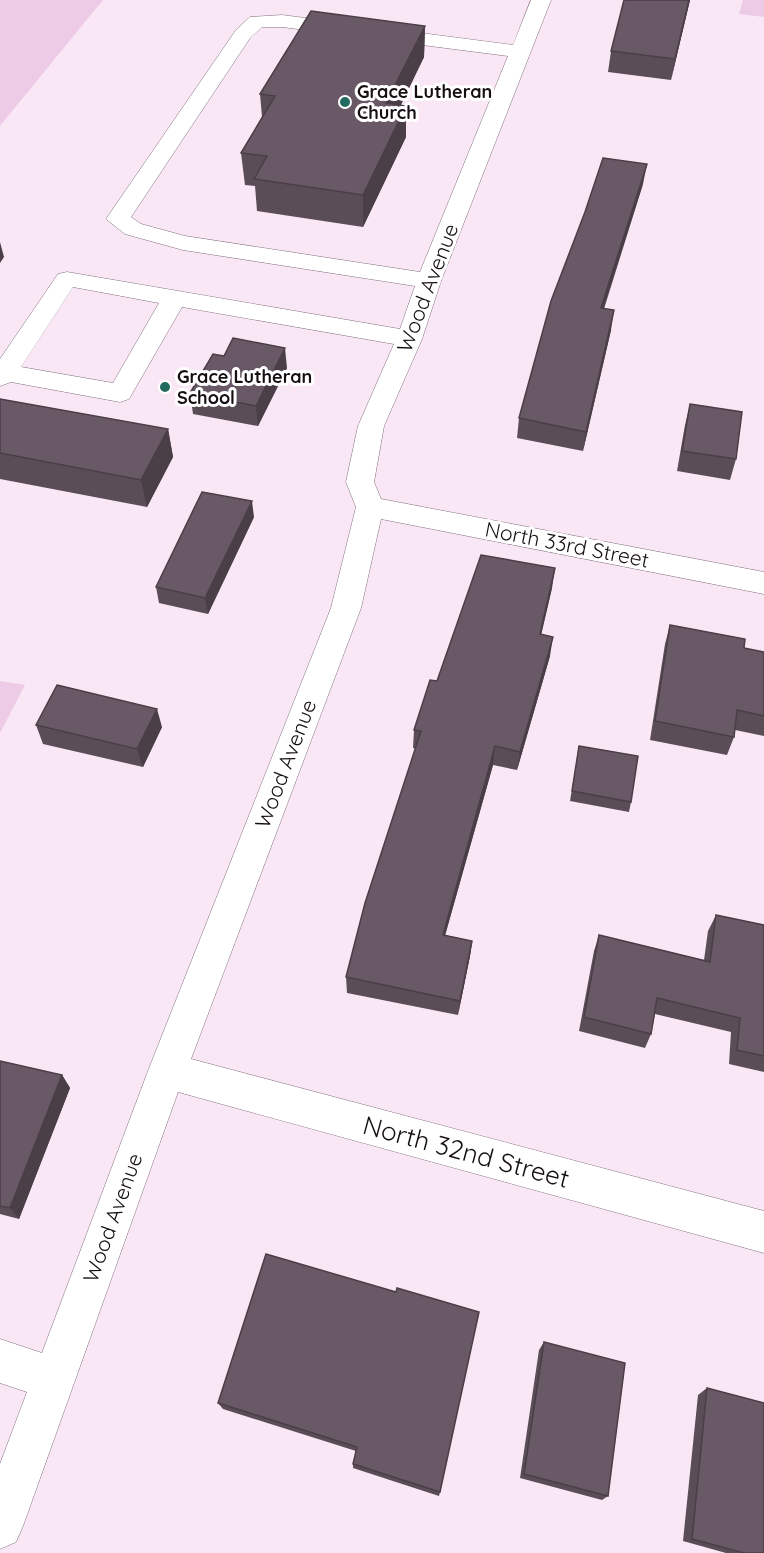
<svg xmlns="http://www.w3.org/2000/svg" width="764" height="1553" viewBox="0 0 764 1553" font-family="Quicksand,sans-serif">
<style>
.green{fill:#edcbe7}
.lines{fill:none;stroke-linecap:round;stroke-linejoin:round}
.minor-casing{stroke:#80707d;stroke-width:1}
.minor{fill:#fff;fill-rule:evenodd}
.wall{fill:#5a4d58}
.shaded-wall{fill:#4a3e47}
.building{fill:#695966;stroke:#4a3e47;stroke-width:1.5}
.poi-dot{fill:#226a5f;stroke:#fff;stroke-width:2}
.labels{text-anchor:middle;stroke-width:6;stroke-linejoin:round;paint-order:stroke}
.far-poi-label{font-size:18px;font-weight:bold;fill:#150f14;stroke:#fff;text-anchor:start}
.street-label{font-size:21px;fill:#150f14;stroke:#fff}
.near-street-label{font-size:26px;fill:#150f14;stroke:#fff}
</style>
<rect width="100%" height="100%" fill="#fae7f6"/>
<path class="green" d="M 0,0 L 103,0 L 0,126 Z
M 743,0 L 764,0 L 764,17 L 739,14 Z
M 0,681 L 25,685 L 0,733 Z"/>
<g class="lines">
<defs>
<path id="minor" d="M 531,0 L 551,0 L 441,281 L 422,339 L 384,426 L 374,482 L 381,499 L 764,572 L 764,594 L 381,519 L 361,608 L 191,1059 L 764,1211 L 764,1253 L 178,1092 L 23,1526 L 16,1542 L 0,1549 L 0,1464 L 27,1392 L 0,1383 L 0,1339 L 42,1353 L 148,1071 L 331,608 L 356,507 L 346,482 L 358,426 L 394,344 L 182,307 L 129,399 L 120,402 L 11,382 L 0,386 L 0,359 L 58,274 L 67,272 L 400,329 L 415,286 L 183,250 L 125,234 L 106,219 L 236,30 L 250,17 L 282,15 L 513,45 ZM 262,27 L 282,27 L 508,56 L 420,272 L 185,236 L 141,224 L 131,217 L 250,38 ZM 73,287 L 159,303 L 113,383 L 21,367 Z"/>
</defs>
<use href="#minor" class="minor-casing"/>
<use href="#minor" class="minor"/>
</g>
<path class="wall" d="M 690,0 L 671,80 L 608,72 L 611,51 Z
M 425,26 L 424,57 L 401,105 L 406,106 L 406,137 L 363,227 L 257,211 L 255,186 L 245,185 L 241,153 L 262,117 L 260,94 Z
M 643,184 L 604,309 L 611,330 L 583,451 L 517,438 L 519,418 Z
M 287,368 L 258,426 L 193,414 L 190,393 Z
M 0,399 L 168,429 L 173,457 L 147,507 L 0,479 Z
M 690,404 L 736,459 L 730,480 L 677,471 L 685,425 Z
M 254,517 L 208,614 L 159,603 L 156,587 Z
M 552,588 L 541,634 L 550,656 L 517,770 L 493,765 L 445,935 L 472,941 L 470,956 L 458,1015 L 347,993 L 346,977 L 416,749 L 413,748 L 414,730 Z
M 670,625 L 744,648 L 764,652 L 764,736 L 735,730 L 734,737 L 727,755 L 650,740 L 665,644 Z
M 36,725 L 162,727 L 143,767 L 43,744 Z
M 579,746 L 631,802 L 629,812 L 570,801 Z
M 716,915 L 764,925 L 764,1072 L 729,1064 L 731,1032 L 655,1014 L 651,1034 L 645,1048 L 579,1031 L 594,951 L 599,935 L 704,960 L 708,931 Z
M 0,1061 L 62,1075 L 70,1088 L 19,1219 L 0,1214 Z
M 266,1254 L 440,1492 L 439,1496 L 353,1468 L 353,1464 L 356,1451 L 223,1409 L 218,1403 Z
M 544,1342 L 608,1496 L 602,1500 L 520,1478 L 539,1350 Z
M 707,1388 L 764,1553 L 726,1553 L 683,1541 L 698,1395 Z"/>
<path class="shaded-wall" d="M 689,0 L 690,0 L 671,80 L 675,59 Z
M 425,26 L 424,57 L 386,135 L 386,103 Z
M 406,106 L 406,137 L 363,227 L 363,195 Z
M 647,164 L 643,184 L 597,328 L 601,308 Z
M 0,242 L 4,257 L 0,263 Z
M 614,310 L 611,330 L 583,451 L 586,432 Z
M 285,348 L 287,368 L 258,426 L 256,406 Z
M 168,429 L 173,457 L 147,507 L 141,480 Z
M 252,501 L 254,517 L 208,614 L 205,598 Z
M 555,568 L 552,588 L 537,653 L 540,634 Z
M 553,637 L 550,656 L 517,770 L 520,752 Z
M 157,709 L 162,727 L 143,767 L 137,749 Z
M 495,746 L 493,765 L 441,950 L 443,935 Z
M 472,941 L 470,956 L 458,1015 L 460,1001 Z
M 62,1075 L 70,1088 L 19,1219 L 10,1208 Z"/>
<path class="building" d="M 624,0 L 689,0 L 675,59 L 611,51 Z
M 311,11 L 425,26 L 386,103 L 406,106 L 363,195 L 254,179 L 267,156 L 241,153 L 275,96 L 260,94 Z
M 603,158 L 647,164 L 601,308 L 614,310 L 586,432 L 519,418 L 551,301 L 585,212 Z
M 233,338 L 285,348 L 256,406 L 190,393 L 213,354 L 224,356 Z
M 0,399 L 168,429 L 141,480 L 0,453 Z
M 690,404 L 742,412 L 736,459 L 682,451 Z
M 202,492 L 252,501 L 205,598 L 156,587 Z
M 481,555 L 555,568 L 540,634 L 553,637 L 520,752 L 495,746 L 443,935 L 472,941 L 460,1001 L 346,977 L 365,903 L 421,731 L 414,730 L 430,680 L 437,681 Z
M 670,625 L 745,639 L 744,648 L 764,652 L 764,716 L 737,710 L 734,737 L 655,721 Z
M 57,685 L 157,709 L 137,749 L 36,725 Z
M 579,746 L 638,756 L 631,802 L 572,791 Z
M 716,915 L 764,925 L 764,1056 L 737,1050 L 740,1018 L 657,998 L 651,1034 L 584,1017 L 599,935 L 710,962 Z
M 0,1061 L 62,1075 L 10,1208 L 0,1206 Z
M 266,1254 L 396,1292 L 397,1288 L 479,1312 L 440,1492 L 353,1464 L 357,1447 L 218,1403 Z
M 544,1342 L 625,1363 L 608,1496 L 524,1474 Z
M 707,1388 L 764,1403 L 764,1553 L 744,1553 L 692,1539 Z"/>
<g class="poi-dot">
<circle cx="345" cy="102" r="6"/>
<circle cx="165" cy="387" r="6"/>
</g>
<g class="labels">
<g class="far-poi-label">
<text x="357" y="98">Grace Lutheran<tspan x="357" dy="21">Church</tspan></text>
<text x="177" y="383">Grace Lutheran<tspan x="177" dy="21">School</tspan></text>
</g>
<g class="street-label">
<text transform="translate(428 288) rotate(-69)" y="7">Wood Avenue</text>
<text transform="translate(567 545) rotate(11)" y="7">North 33rd Street</text>
<text transform="translate(286 764) rotate(-69)" y="7">Wood Avenue</text>
<text transform="translate(113 1218) rotate(-70)" y="7">Wood Avenue</text>
</g>
<g class="near-street-label">
<text transform="translate(466 1152) rotate(15)" y="9">North 32nd Street</text>
</g>
</g>
</svg>
